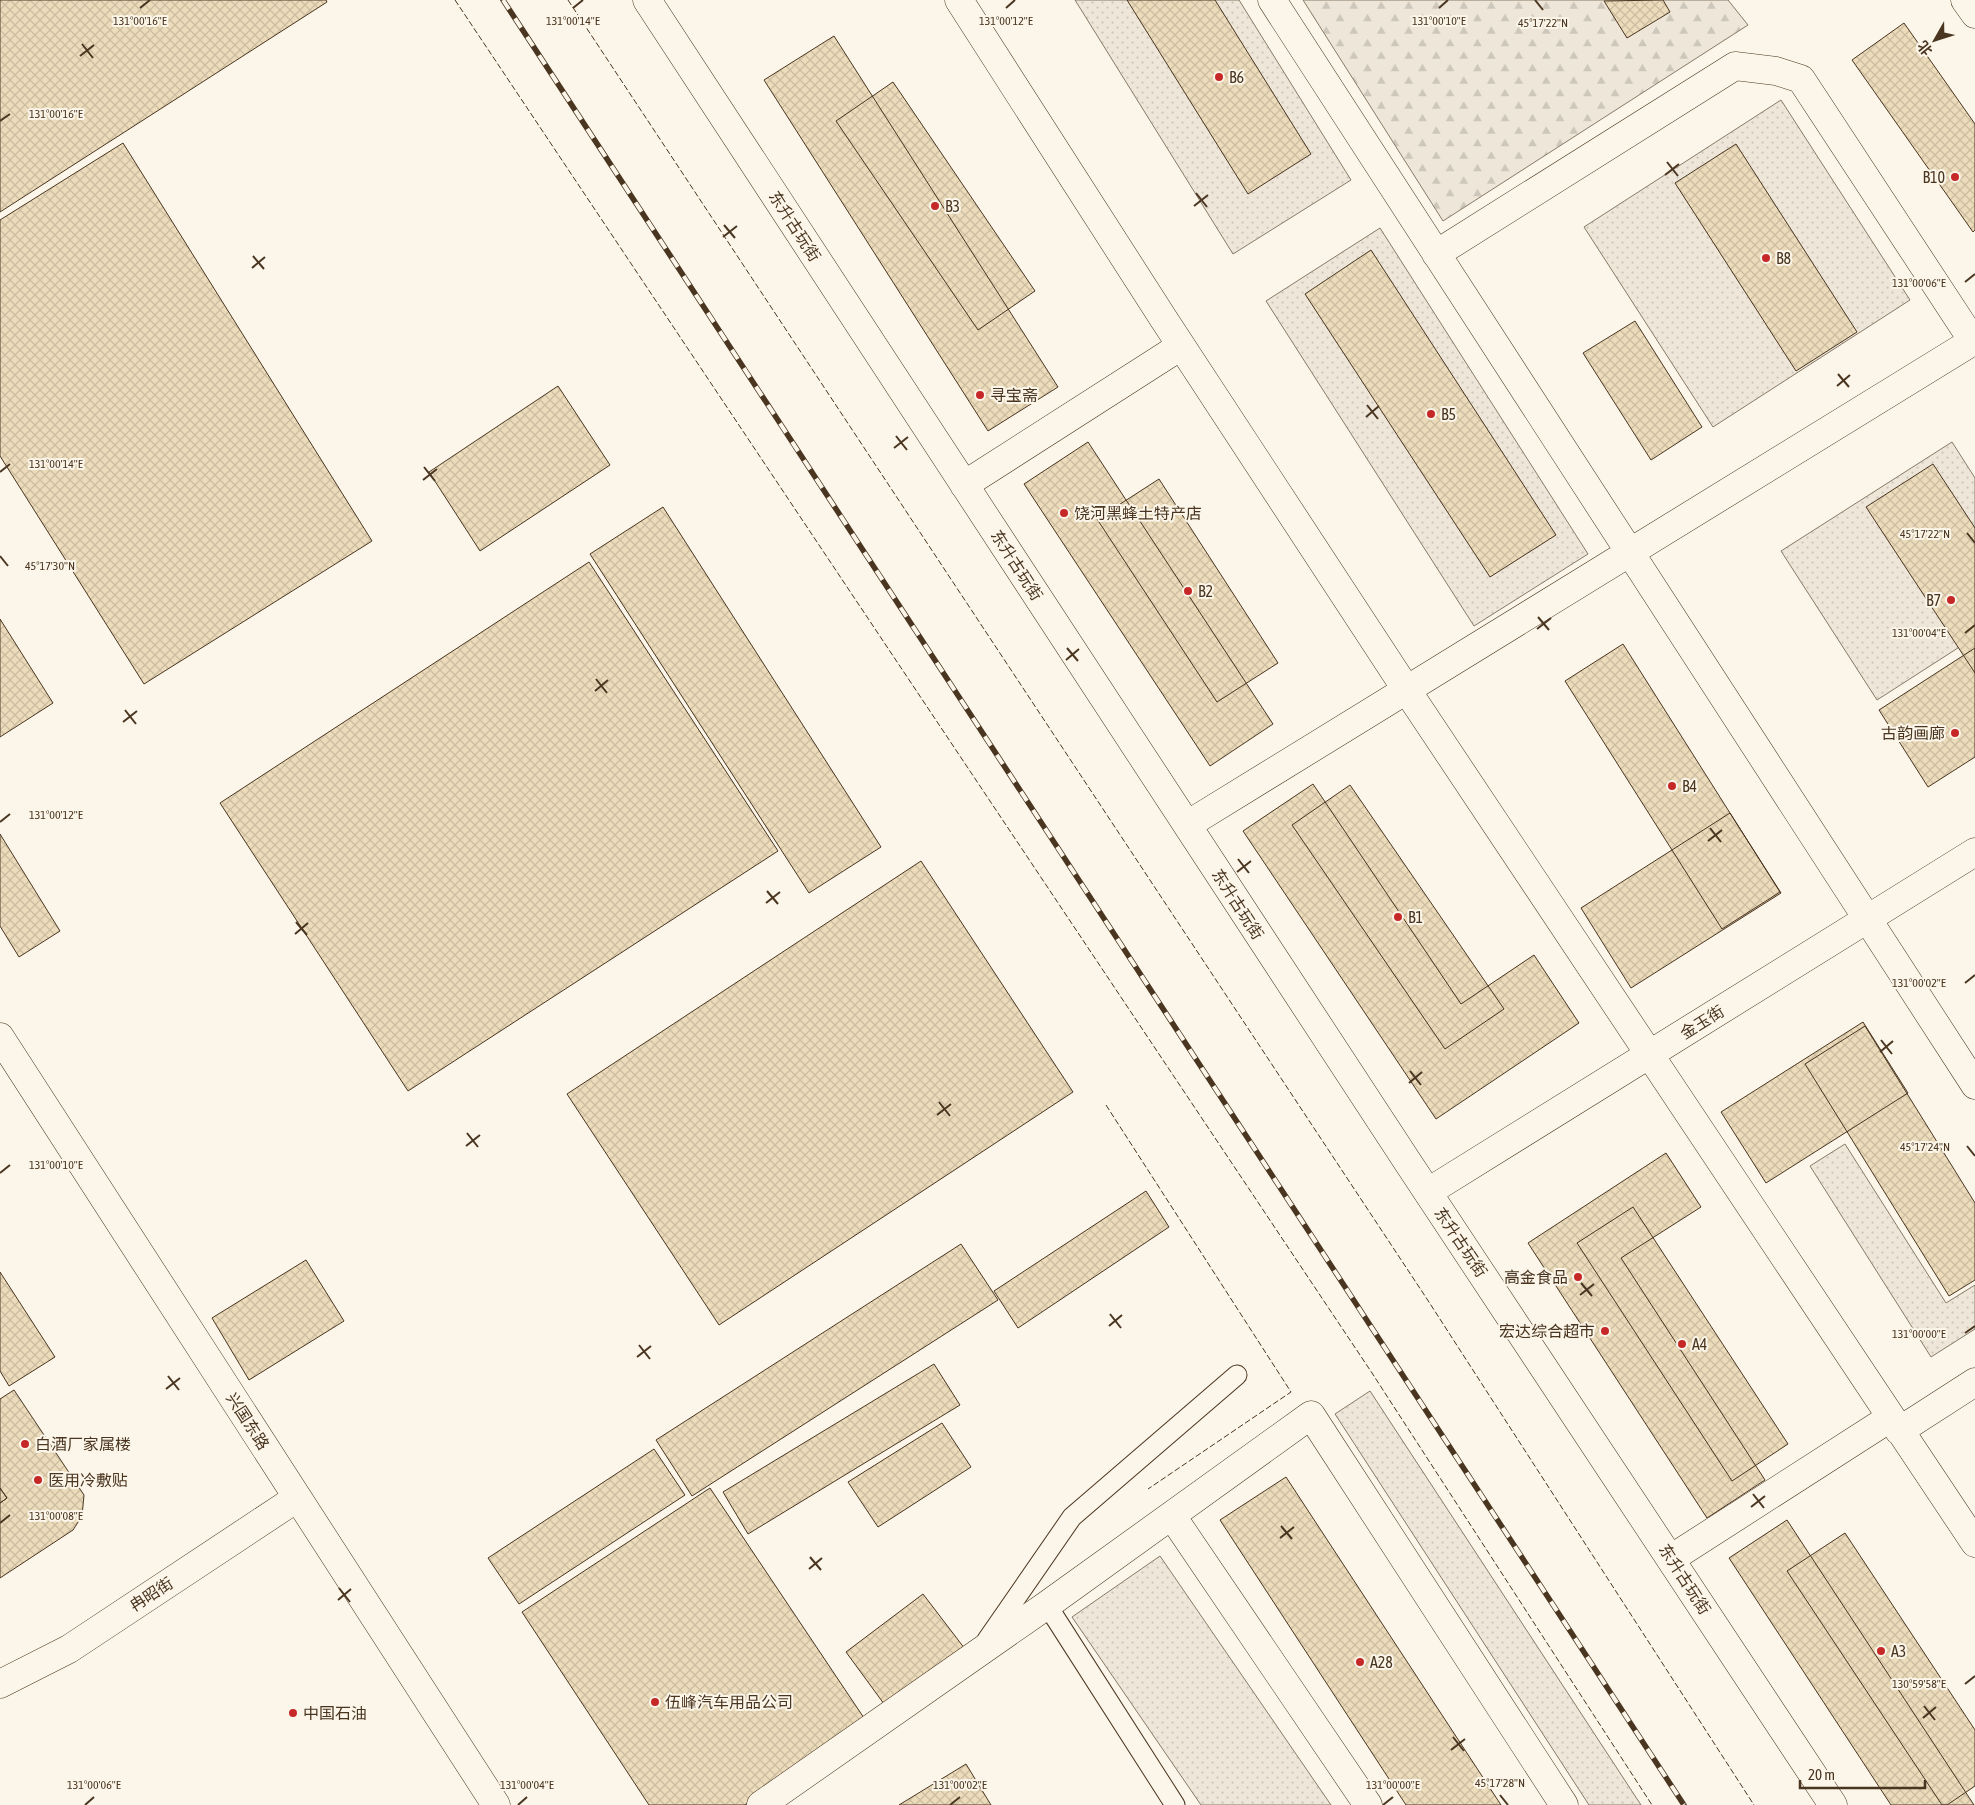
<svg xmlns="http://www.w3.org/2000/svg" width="1975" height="1805" viewBox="0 0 1975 1805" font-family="'Asap Condensed','Noto Sans SC',sans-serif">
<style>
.green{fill:url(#green-dots);stroke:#887966}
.forest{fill:url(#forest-firs);stroke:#887966}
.building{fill:url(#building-cross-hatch);stroke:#4a3520}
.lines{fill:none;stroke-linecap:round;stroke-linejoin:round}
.lane-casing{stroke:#4a3520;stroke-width:21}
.street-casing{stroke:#4a3520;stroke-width:29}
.secondary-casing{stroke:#4a3520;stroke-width:29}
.lane{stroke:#fbf6e9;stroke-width:19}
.street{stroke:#fbf6e9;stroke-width:28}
.secondary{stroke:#fbf6e9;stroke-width:28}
.rail-casing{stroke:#4a3520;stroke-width:5.5}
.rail{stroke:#fbf6e9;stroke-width:4;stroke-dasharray:11;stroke-linecap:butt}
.fence{stroke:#4a3520;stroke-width:1;stroke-dasharray:6 2.5;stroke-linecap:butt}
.ticks{fill:none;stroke:#4a3520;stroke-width:2}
.poi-dot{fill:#c62828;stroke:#fbf6e9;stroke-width:2}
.labels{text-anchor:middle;stroke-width:4;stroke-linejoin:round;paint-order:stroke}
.poi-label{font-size:16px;fill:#4a3520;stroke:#fbf6e9;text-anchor:start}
.street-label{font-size:16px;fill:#4a3520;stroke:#fbf6e9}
.ticks-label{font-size:12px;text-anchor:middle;fill:#4a3520;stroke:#fbf6e9;stroke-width:4;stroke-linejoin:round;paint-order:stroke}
</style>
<defs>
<pattern id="green-dots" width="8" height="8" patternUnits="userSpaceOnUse" patternTransform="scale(1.25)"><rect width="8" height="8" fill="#ede6d9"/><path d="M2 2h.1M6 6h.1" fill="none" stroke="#cdc6ba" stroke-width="1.8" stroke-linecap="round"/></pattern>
<pattern id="forest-firs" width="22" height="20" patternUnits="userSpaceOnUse" patternTransform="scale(1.25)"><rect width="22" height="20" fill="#ede6d9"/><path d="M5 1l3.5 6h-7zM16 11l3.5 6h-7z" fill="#cdc6ba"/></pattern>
<pattern id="building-cross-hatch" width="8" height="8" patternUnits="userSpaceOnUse" patternTransform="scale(1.25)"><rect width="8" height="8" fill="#ecdcbc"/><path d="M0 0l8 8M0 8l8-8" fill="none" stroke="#ccbda1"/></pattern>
</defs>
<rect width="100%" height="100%" fill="#fbf6e9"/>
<path class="green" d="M 1075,0 L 1239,0 L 1351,180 L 1233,254 Z
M 1781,100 L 1910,300 L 1713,427 L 1584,227 Z
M 1380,228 L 1588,554 L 1474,626 L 1266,301 Z
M 1952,442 L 1975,478 L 1975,637 L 1877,700 L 1781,551 Z
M 1845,1144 L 1946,1303 L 1975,1285 L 1975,1329 L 1931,1357 L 1810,1166 Z
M 1370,1391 L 1641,1805 L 1589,1805 L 1335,1414 Z
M 1160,1556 L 1331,1805 L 1201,1805 L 1072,1617 Z"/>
<path class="forest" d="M 1303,0 L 1728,0 L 1748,25 L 1443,221 Z"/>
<path class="building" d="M 0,0 L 326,0 L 327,2 L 0,212 Z
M 1127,0 L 1215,0 L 1311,154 L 1248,194 Z
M 1663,0 L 1670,12 L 1627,38 L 1604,1 Z
M 1904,23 L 1975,124 L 1975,230 L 1973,232 L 1852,60 Z
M 834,36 L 1058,387 L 988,431 L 764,80 Z
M 893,82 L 1035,291 L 978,330 L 836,121 Z
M 123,143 L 372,541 L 144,684 L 0,456 L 0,220 Z
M 1736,144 L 1857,332 L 1796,371 L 1675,183 Z
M 1371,250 L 1556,535 L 1490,577 L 1305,294 Z
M 1635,321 L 1702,427 L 1651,460 L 1583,353 Z
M 558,386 L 610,465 L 480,551 L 429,472 Z
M 1088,442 L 1273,724 L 1210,766 L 1024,484 Z
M 1933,464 L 1975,528 L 1975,673 L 1866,507 Z
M 1159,479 L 1278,663 L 1217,702 L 1097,519 Z
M 663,507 L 881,847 L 809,893 L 590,554 Z
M 589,562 L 778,851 L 408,1091 L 220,803 Z
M 0,619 L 53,703 L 0,737 Z
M 1623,644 L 1780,892 L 1722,929 L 1565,681 Z
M 1975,648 L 1975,757 L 1928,787 L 1879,710 Z
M 1313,784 L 1461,1004 L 1534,955 L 1579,1023 L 1436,1119 L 1243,831 Z
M 1350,785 L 1504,1009 L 1445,1049 L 1292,825 Z
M 1730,813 L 1781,893 L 1631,988 L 1581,908 Z
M 0,834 L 60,931 L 19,957 L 0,926 Z
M 921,861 L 1073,1092 L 719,1325 L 567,1094 Z
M 1863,1022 L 1908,1093 L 1766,1183 L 1721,1112 Z
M 1865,1026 L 1975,1203 L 1975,1280 L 1949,1296 L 1805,1064 Z
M 1666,1153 L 1701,1207 L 1621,1258 L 1765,1480 L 1707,1518 L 1528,1243 Z
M 1146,1191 L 1169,1227 L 1018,1328 L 994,1291 Z
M 1633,1207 L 1788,1444 L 1732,1481 L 1577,1243 Z
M 961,1244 L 998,1300 L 692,1496 L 656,1440 Z
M 306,1260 L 344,1321 L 249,1380 L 212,1318 Z
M 0,1272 L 55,1357 L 9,1386 L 0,1371 Z
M 934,1364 L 960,1405 L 748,1534 L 723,1492 Z
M 14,1390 L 84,1495 L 82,1516 L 73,1530 L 0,1578 L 0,1503 L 7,1498 L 0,1488 L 0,1399 Z
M 942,1423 L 971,1467 L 878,1527 L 848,1482 Z
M 654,1449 L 685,1495 L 519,1604 L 488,1558 Z
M 1286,1477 L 1501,1805 L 1406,1805 L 1220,1520 Z
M 0,1488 L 7,1498 L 0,1503 Z
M 710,1488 L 864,1718 L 745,1805 L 649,1805 L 522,1612 Z
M 1787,1520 L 1974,1805 L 1891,1805 L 1729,1558 Z
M 1845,1533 L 1975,1730 L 1975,1786 L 1947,1805 L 1942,1805 L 1787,1571 Z
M 923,1594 L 965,1649 L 887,1708 L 846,1652 Z
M 966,1764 L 991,1805 L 899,1805 Z"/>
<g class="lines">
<defs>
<path id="lane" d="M 1047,1605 L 1175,1805
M 987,1640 L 1072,1517 L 1237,1375"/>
<path id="street" d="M 647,0 L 1407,1161 L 1833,1805
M 959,0 L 1163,318 L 1406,689 L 1975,1543
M 1272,0 L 1975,1085
M 1436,254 L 1735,66 L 1776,71 L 1801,79 L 1973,341
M 964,485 L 1181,346
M 1187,825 L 1975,340
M 1899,1431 L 1975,1382
M 1172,1516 L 1368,1805
M 1672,1558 L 1890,1418
M 0,1684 L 69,1649 L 297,1498
M 761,1805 L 1047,1605 L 1311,1415 L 1564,1805"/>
<path id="secondary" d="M 1965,0 L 1975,14
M 0,1037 L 496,1805
M 1428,1192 L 1975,852"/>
</defs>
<use href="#lane" class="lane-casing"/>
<use href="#street" class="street-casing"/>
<use href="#secondary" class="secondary-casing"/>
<use href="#lane" class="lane"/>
<use href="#street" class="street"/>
<use href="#secondary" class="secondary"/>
<defs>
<path id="rail" d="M 503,0 L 1684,1805"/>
</defs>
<use href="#rail" class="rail-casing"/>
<use href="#rail" class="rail"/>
<path class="fence" d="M 455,0 L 1372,1373 L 1652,1805
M 568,0 L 1427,1299 L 1754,1805
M 1106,1105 L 1291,1392 L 1148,1489"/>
</g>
<path class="ticks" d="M 1535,0 L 1543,10M 140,8 L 150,0M 573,8 L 583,0M 1006,8 L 1015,0M 1439,8 L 1448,0M 82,44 L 93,58M 80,56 L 94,45M 0,121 L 10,114M 1667,162 L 1678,176M 1665,175 L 1679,164M 1196,193 L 1207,207M 1194,206 L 1208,195M 724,225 L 735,238M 723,237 L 737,226M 253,256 L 264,269M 252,268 L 265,257M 1965,282 L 1975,274M 1838,374 L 1849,387M 1837,386 L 1850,375M 1367,405 L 1378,419M 1366,417 L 1379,406M 896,436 L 907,450M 894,448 L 908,437M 424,467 L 435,481M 0,472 L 10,464M 423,480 L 437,469M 1967,533 L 1975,543M 0,556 L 8,566M 1538,617 L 1549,630M 1537,629 L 1551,618M 1965,633 L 1975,625M 1067,648 L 1078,661M 1066,660 L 1079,649M 596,679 L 607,693M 595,691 L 608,680M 125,710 L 136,724M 123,722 L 137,711M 0,822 L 10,814M 1710,828 L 1721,842M 1708,841 L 1722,830M 1238,859 L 1249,873M 1237,872 L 1251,861M 767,891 L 778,904M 766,903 L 780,892M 296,922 L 307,935M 295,934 L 308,923M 1965,983 L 1975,975M 1881,1040 L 1892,1054M 1880,1052 L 1893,1041M 1410,1071 L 1421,1085M 1409,1083 L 1422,1072M 939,1102 L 950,1116M 937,1115 L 951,1104M 467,1133 L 478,1147M 466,1146 L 480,1135M 1967,1146 L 1975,1156M 0,1173 L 10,1165M 1581,1283 L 1592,1296M 1580,1295 L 1594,1284M 1110,1314 L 1121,1328M 1109,1326 L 1122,1315M 1965,1333 L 1975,1326M 639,1345 L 650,1359M 637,1357 L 651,1346M 168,1376 L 179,1390M 166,1389 L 180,1378M 1753,1494 L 1764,1508M 1751,1507 L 1765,1496M 0,1523 L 10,1515M 1281,1526 L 1292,1539M 1280,1538 L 1294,1527M 810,1557 L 821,1570M 809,1569 L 822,1558M 339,1588 L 350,1602M 338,1600 L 351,1589M 1965,1684 L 1975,1676M 1924,1706 L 1935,1720M 1923,1718 L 1936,1707M 1453,1737 L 1464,1751M 1451,1750 L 1465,1739M 1500,1795 L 1508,1805M 85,1805 L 94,1797M 518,1805 L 527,1797M 950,1805 L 960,1797M 1383,1805 L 1393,1797"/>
<g class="poi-dot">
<circle cx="1219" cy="77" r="5"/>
<circle cx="1955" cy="177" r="5"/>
<circle cx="935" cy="206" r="5"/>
<circle cx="1766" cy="258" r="5"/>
<circle cx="980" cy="395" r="5"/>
<circle cx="1431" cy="414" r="5"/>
<circle cx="1064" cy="513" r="5"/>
<circle cx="1188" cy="591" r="5"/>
<circle cx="1951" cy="600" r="5"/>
<circle cx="1955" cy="733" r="5"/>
<circle cx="1672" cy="786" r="5"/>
<circle cx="1398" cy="917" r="5"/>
<circle cx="1578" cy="1277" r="5"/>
<circle cx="1605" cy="1331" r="5"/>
<circle cx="1682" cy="1344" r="5"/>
<circle cx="25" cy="1444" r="5"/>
<circle cx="38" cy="1480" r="5"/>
<circle cx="1881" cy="1651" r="5"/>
<circle cx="1360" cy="1662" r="5"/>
<circle cx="655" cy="1702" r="5"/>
<circle cx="293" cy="1713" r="5"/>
</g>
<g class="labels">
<g class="poi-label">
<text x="1229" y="83">B6</text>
<text x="1945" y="183" text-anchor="end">B10</text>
<text x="945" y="212">B3</text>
<text x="1776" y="264">B8</text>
<text x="990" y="401">寻宝斋</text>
<text x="1441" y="420">B5</text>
<text x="1074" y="519">饶河黑蜂土特产店</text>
<text x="1198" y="597">B2</text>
<text x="1941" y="606" text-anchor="end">B7</text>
<text x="1945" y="739" text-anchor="end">古韵画廊</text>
<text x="1682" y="792">B4</text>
<text x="1408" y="923">B1</text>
<text x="1568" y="1283" text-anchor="end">高金食品</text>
<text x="1595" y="1337" text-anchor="end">宏达综合超市</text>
<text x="1692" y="1350">A4</text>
<text x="35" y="1450">白酒厂家属楼</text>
<text x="48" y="1486">医用冷敷贴</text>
<text x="1891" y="1657">A3</text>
<text x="1370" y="1668">A28</text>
<text x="665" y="1708">伍峰汽车用品公司</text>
<text x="303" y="1719">中国石油</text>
</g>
<g class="street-label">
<text transform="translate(795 226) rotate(57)" y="6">东升古玩街</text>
<text transform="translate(1017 565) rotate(57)" y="6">东升古玩街</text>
<text transform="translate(1238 904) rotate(57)" y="6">东升古玩街</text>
<text transform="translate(1702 1022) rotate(-32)" y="6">金玉街</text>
<text transform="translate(1461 1242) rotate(56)" y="6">东升古玩街</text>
<text transform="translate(248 1421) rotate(57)" y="6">兴国东路</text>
<text transform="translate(1685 1579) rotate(57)" y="6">东升古玩街</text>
<text transform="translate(151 1594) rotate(-33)" y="6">冉昭街</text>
</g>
</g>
<g class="ticks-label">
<text x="140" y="25">131°00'16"E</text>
<text x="573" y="25">131°00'14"E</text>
<text x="1006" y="25">131°00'12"E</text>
<text x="1439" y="25">131°00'10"E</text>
<text x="1543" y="27">45°17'22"N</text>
<text x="56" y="118">131°00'16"E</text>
<text x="1919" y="287">131°00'06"E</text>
<text x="56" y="468">131°00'14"E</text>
<text x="1925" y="538">45°17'22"N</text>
<text x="50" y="570">45°17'30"N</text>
<text x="1919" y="637">131°00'04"E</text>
<text x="56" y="819">131°00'12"E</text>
<text x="1919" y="987">131°00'02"E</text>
<text x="1925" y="1151">45°17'24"N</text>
<text x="56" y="1169">131°00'10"E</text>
<text x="1919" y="1338">131°00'00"E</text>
<text x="56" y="1520">131°00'08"E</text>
<text x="1919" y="1688">130°59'58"E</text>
<text x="1500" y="1787">45°17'28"N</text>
<text x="94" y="1789">131°00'06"E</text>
<text x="527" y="1789">131°00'04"E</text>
<text x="960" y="1789">131°00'02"E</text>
<text x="1393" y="1789">131°00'00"E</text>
</g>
<g transform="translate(1935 40) rotate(231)" stroke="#fbf6e9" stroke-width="4" paint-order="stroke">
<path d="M0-4L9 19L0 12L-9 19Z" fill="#4a3520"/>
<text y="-8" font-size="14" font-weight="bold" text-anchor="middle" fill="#4a3520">北</text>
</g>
<path d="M1800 1780v8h125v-8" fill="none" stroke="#4a3520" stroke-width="2.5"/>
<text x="1808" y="1780" font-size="15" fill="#4a3520" stroke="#fbf6e9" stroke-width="4" paint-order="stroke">20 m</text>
</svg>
